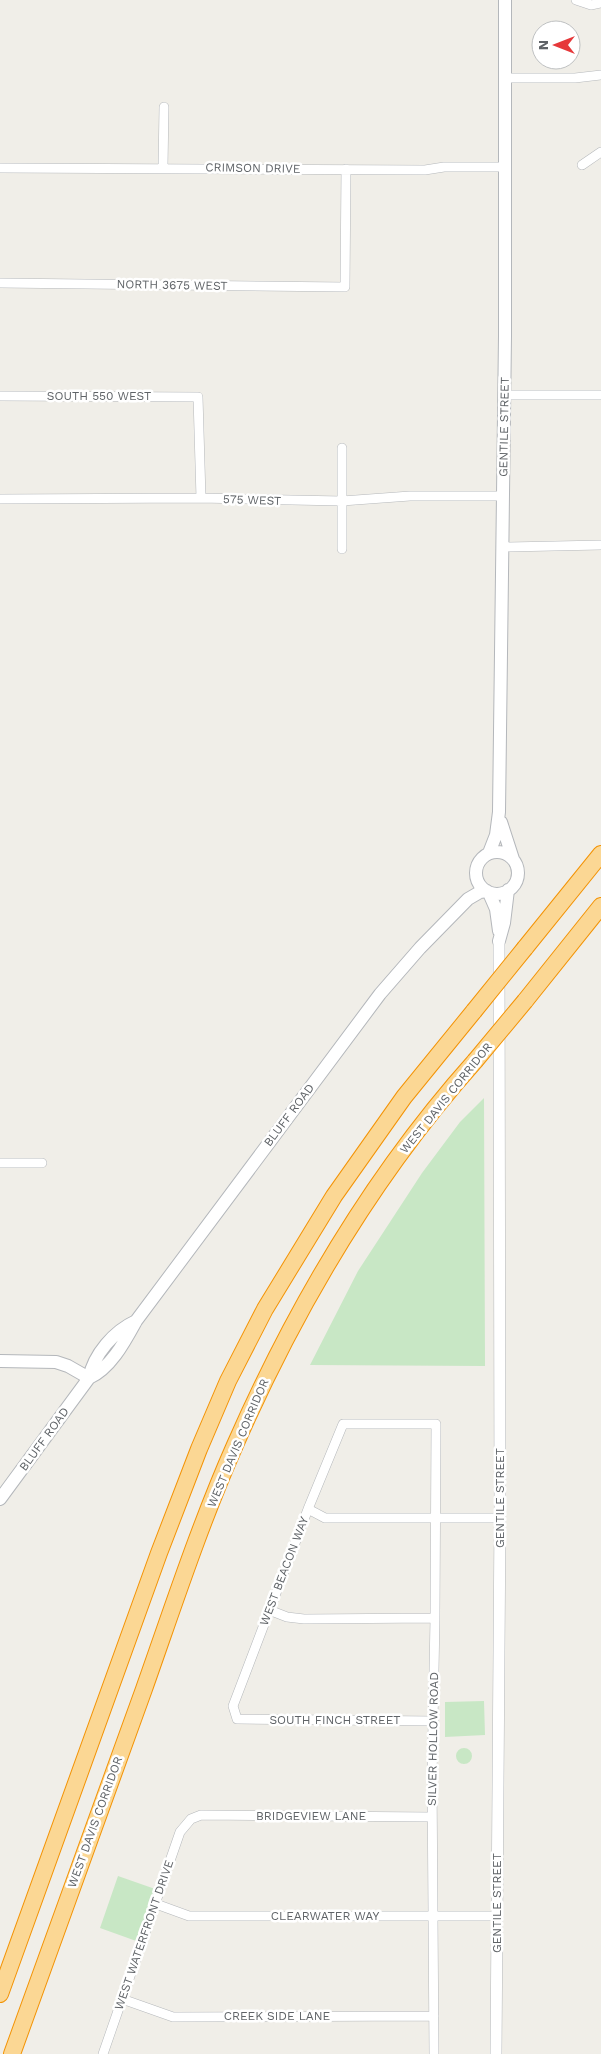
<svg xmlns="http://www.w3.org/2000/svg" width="601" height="2054" viewBox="0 0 601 2054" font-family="'Work Sans',sans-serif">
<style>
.green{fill:#c8e7c5}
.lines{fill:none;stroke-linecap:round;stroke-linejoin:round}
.minor-casing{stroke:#b5b8bb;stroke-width:10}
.tertiary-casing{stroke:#b5b8bb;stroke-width:12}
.secondary-casing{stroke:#b4b7bb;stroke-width:14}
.motorway-casing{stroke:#f39305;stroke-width:18}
.minor{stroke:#fff;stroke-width:9}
.tertiary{stroke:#fff;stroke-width:11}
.secondary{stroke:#fff;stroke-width:12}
.motorway{stroke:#fbd794;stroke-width:16}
.motorway-bridge-casing{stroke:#f39305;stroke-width:18;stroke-linecap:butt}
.motorway-bridge{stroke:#fbd794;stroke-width:16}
.labels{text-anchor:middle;stroke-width:5;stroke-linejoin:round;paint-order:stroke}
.street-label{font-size:12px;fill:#5f6367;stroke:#fff}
</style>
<rect width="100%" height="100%" fill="#f0eee8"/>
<path class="green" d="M 484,1098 L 485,1366 L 310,1365 L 358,1271 L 422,1173 L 460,1122 Z
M 484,1701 L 485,1735 L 445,1737 L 445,1702 Z
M456 1756a8 8 0 1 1 16 0a8 8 0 1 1-16 0Z
M 118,1876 L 158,1890 L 139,1942 L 100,1928 Z"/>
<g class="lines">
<defs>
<path id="minor" d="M 576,0 L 591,5 L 601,3
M 505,78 L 575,78 L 601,75
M 582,165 L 601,152
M 163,167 L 164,107
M 0,168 L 425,170 L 444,167 L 505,167
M 0,283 L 345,287 L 346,169
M 504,395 L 601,395
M 0,396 L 198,397 L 201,498
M 342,448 L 342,549
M 0,499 L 201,498 L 342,501 L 410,496 L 503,496
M 502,547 L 601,545
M 0,1163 L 42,1163
M 308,1509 L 325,1518 L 500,1518
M 269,1610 L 287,1617 L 304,1619 L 435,1618
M 434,1721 L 237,1719 L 233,1706 L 308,1509 L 343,1424 L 436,1424 L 435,1618 L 432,1776 L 434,2054
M 156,1904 L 189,1916 L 496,1916
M 122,1999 L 173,2017 L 434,2016
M 103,2054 L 180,1832 L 191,1819 L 201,1815 L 432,1817"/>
<path id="tertiary" d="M 496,2054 L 500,1518 L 499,941"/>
<path id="secondary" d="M 501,822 L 513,859
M476 873a21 21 0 1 1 42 0a21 21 0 1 1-42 0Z
M 489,853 L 496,835 L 499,812 L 505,336 L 505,0
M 489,893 L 496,909 L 499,931
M 499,941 L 504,923 L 508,890
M 0,1361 L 56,1362 L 68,1366 L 89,1378
M 89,1378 C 111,1368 125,1341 136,1321 L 380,994 L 420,948 L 468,899 L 480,892 L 487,891
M 0,1499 L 89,1378 C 94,1354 114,1331 136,1321"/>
<path id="motorway" d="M 525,948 L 601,854
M 525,1001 L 601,906
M 0,1994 L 159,1553 L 199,1449 L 228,1381 L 265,1309 L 334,1196 L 404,1097 L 474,1011
M 12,2054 C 56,1932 100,1811 144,1689 C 173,1607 200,1524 235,1445 C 296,1306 374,1174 475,1061"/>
</defs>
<use href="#minor" class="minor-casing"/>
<use href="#tertiary" class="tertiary-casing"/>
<use href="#secondary" class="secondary-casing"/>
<use href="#motorway" class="motorway-casing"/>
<use href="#minor" class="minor"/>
<use href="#tertiary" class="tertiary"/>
<use href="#secondary" class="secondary"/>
<use href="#motorway" class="motorway"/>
<defs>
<path id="motorway-bridge" d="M 474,1011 L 525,948
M 475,1061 L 525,1001"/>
</defs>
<use href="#motorway-bridge" class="motorway-bridge-casing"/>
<use href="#motorway-bridge" class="motorway-bridge"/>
</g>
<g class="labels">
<g class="street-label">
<text transform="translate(253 168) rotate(1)" y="4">CRIMSON DRIVE</text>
<text transform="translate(172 285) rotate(1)" y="4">NORTH 3675 WEST</text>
<text x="99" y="400">SOUTH 550 WEST</text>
<text transform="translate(504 427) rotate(-89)" y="4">GENTILE STREET</text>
<text transform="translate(252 500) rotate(2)" y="4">575 WEST</text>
<text transform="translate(446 1098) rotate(-51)" y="4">WEST DAVIS CORRIDOR</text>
<text transform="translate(289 1115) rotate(-53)" y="4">BLUFF ROAD</text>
<text transform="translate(44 1439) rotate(-54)" y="4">BLUFF ROAD</text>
<text transform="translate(238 1443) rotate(-67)" y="4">WEST DAVIS CORRIDOR</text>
<text transform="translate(500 1498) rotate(-90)" y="4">GENTILE STREET</text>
<text transform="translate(284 1571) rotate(-69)" y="4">WEST BEACON WAY</text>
<text x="335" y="1724">SOUTH FINCH STREET</text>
<text transform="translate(433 1739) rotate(-89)" y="4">SILVER HOLLOW ROAD</text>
<text x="311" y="1820">BRIDGEVIEW LANE</text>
<text transform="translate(95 1822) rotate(-70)" y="4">WEST DAVIS CORRIDOR</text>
<text transform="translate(497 1903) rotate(-90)" y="4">GENTILE STREET</text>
<text x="325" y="1920">CLEARWATER WAY</text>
<text transform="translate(144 1935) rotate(-71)" y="4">WEST WATERFRONT DRIVE</text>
<text x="277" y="2020">CREEK SIDE LANE</text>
</g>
</g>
<g transform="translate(556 45) rotate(270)"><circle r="24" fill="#ffffff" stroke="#bfc1c2"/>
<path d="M0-4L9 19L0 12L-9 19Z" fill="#e6383a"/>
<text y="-8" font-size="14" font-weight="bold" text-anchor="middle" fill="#5f6367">N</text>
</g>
</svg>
